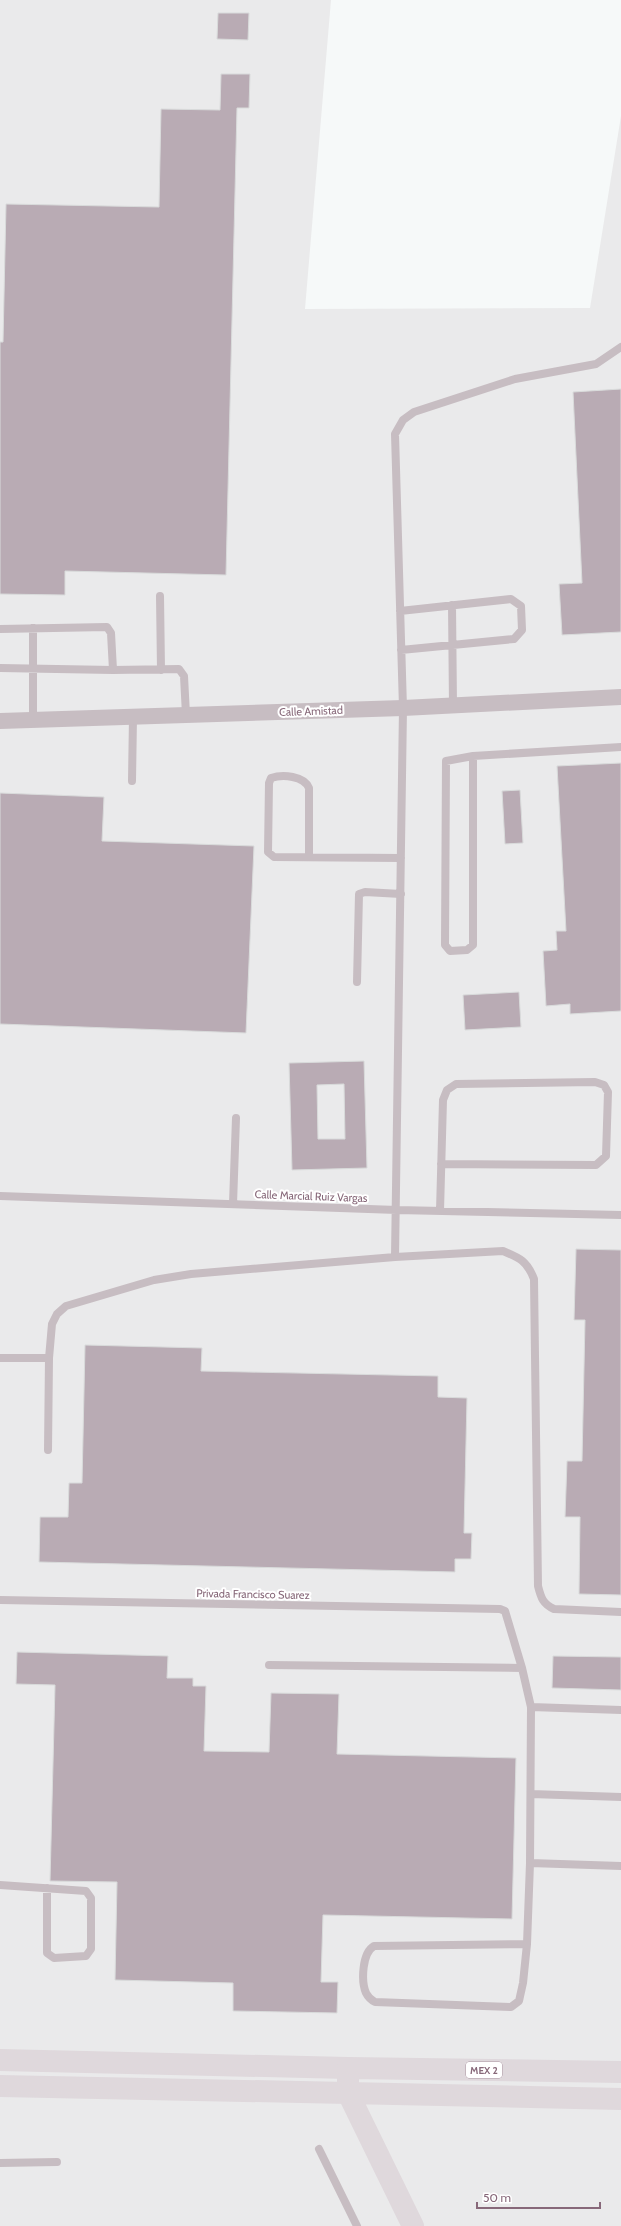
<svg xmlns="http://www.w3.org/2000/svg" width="621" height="2226" viewBox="0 0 621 2226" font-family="Cabin,sans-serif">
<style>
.built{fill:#eaeaeb}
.building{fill:#b9abb4;stroke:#d9dbdb;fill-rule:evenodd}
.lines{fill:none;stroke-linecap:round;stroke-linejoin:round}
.service{stroke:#c7bdc2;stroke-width:8}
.minor{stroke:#c7bdc2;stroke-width:16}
.secondary{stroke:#dfd8dc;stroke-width:22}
.primary{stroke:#dfd8dc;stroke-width:22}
.labels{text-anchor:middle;stroke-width:4;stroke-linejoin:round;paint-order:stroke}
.shield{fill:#fff;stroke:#ab95a1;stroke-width:1}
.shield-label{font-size:10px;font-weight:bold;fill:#876879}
.street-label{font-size:11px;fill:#876879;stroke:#fff}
</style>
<rect width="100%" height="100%" fill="#f6f9f9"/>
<path class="built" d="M 0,0 L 331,0 L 305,309 L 590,308 L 621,116 L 621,2226 L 0,2226 Z"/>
<path class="building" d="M 218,13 L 249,13 L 248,40 L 217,39 Z
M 221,74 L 250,74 L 249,108 L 237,108 L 226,575 L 65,571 L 65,595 L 0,594 L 0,342 L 3,342 L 6,204 L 159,207 L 161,109 L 220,110 Z
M 621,389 L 621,632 L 562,635 L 559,584 L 582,583 L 573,392 Z
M 621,763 L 621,1011 L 570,1014 L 570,1004 L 546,1006 L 543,951 L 557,950 L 556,931 L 566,931 L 557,766 Z
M 520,790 L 523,843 L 505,844 L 502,791 Z
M 0,793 L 104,797 L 102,841 L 254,846 L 246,1033 L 0,1024 Z
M 519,992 L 521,1027 L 465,1030 L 463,995 Z
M 364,1061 L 367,1168 L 292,1170 L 289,1063 ZM 344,1084 L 345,1139 L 318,1139 L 317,1085 Z
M 576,1249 L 621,1250 L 621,1595 L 579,1594 L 580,1517 L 565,1517 L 567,1461 L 582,1461 L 585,1320 L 574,1320 Z
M 85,1345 L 202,1348 L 201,1371 L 438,1376 L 438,1397 L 467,1398 L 464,1533 L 472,1533 L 471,1559 L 455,1559 L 455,1572 L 39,1562 L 40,1517 L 68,1517 L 69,1483 L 82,1483 Z
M 17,1652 L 168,1656 L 167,1678 L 193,1678 L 193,1686 L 206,1686 L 204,1751 L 269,1752 L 271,1693 L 339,1694 L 337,1754 L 516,1758 L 512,1919 L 323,1915 L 321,1982 L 338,1982 L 337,2013 L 233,2011 L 233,1983 L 115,1980 L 117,1882 L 50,1881 L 55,1685 L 16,1684 Z
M 553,1656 L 621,1657 L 621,1690 L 552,1688 Z"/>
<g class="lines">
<path class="service" d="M 160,596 L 161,670
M 452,605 L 453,706
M 400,611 L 511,599 L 521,606 L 522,630 L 514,639 L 401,650
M 33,628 L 33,720
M 0,629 L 107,627 L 111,633 L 113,670
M 0,668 L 113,670 L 179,669 L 184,676 L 186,715
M 473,756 L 473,945 L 467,950 L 450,951 L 445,945 L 446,761 L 473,756 L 621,747
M 132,781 L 133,717
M 309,857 L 309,788 C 304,776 283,774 271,778 L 269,783 L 268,852 L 274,857 L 401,858
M 357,982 L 359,894 L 365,892 L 401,894
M 0,1196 L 397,1210 L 621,1215
M 233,1204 L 236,1118
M 440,1211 L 443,1100 L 447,1090 L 456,1084 L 595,1082 L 604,1085 L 608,1092 L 606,1156 L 596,1165 L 441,1164
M 395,1257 L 403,708 L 395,434 L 403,420 L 414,412 L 515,379 L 596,364 L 621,347
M 0,1358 L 49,1358
M 48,1450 L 49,1358 L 52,1324 L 57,1314 L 66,1306 L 154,1280 L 191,1274 L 395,1257 L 503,1251 C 520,1258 527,1261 534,1279 L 538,1586 C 541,1598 543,1604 554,1609 L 621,1612
M 0,1600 L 500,1609 L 505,1611 L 522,1668 L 531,1707 L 530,1863 L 527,1944 L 523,1983 L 519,2001 L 511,2007 L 375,2002 C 371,2000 368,1997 366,1993 C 361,1981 362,1953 374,1946 L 527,1944
M 269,1665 L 522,1668
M 531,1707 L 621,1710
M 531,1794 L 621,1797
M 530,1863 L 621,1866
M 0,1885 L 86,1891 L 91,1898 L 91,1949 L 86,1956 L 54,1958 L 47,1953 L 47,1888
M 319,2149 L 357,2226
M 0,2163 L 57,2162"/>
<path class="minor" d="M 0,721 L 403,708 L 621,697"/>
<path class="secondary" d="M 0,2060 L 348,2068
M 0,2086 L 348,2093"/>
<path class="primary" d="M 348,2093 L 621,2099
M 413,2226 L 348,2093 L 348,2068 L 621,2072"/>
</g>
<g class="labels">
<rect class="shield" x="466" y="2062" width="36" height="16" rx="3"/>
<g class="shield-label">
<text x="484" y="2074">MEX 2</text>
</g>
<g class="street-label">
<text transform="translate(311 711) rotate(-2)" y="4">Calle Amistad</text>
<text transform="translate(311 1196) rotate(2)" y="4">Calle Marcial Ruiz Vargas</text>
<text transform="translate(253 1594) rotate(1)" y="4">Privada Francisco Suarez</text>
</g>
</g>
<path d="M477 2202v6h123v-6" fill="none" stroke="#876879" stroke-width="2"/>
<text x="483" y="2202" font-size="12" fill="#876879" stroke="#ffffff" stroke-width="3" paint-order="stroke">50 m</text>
</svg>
